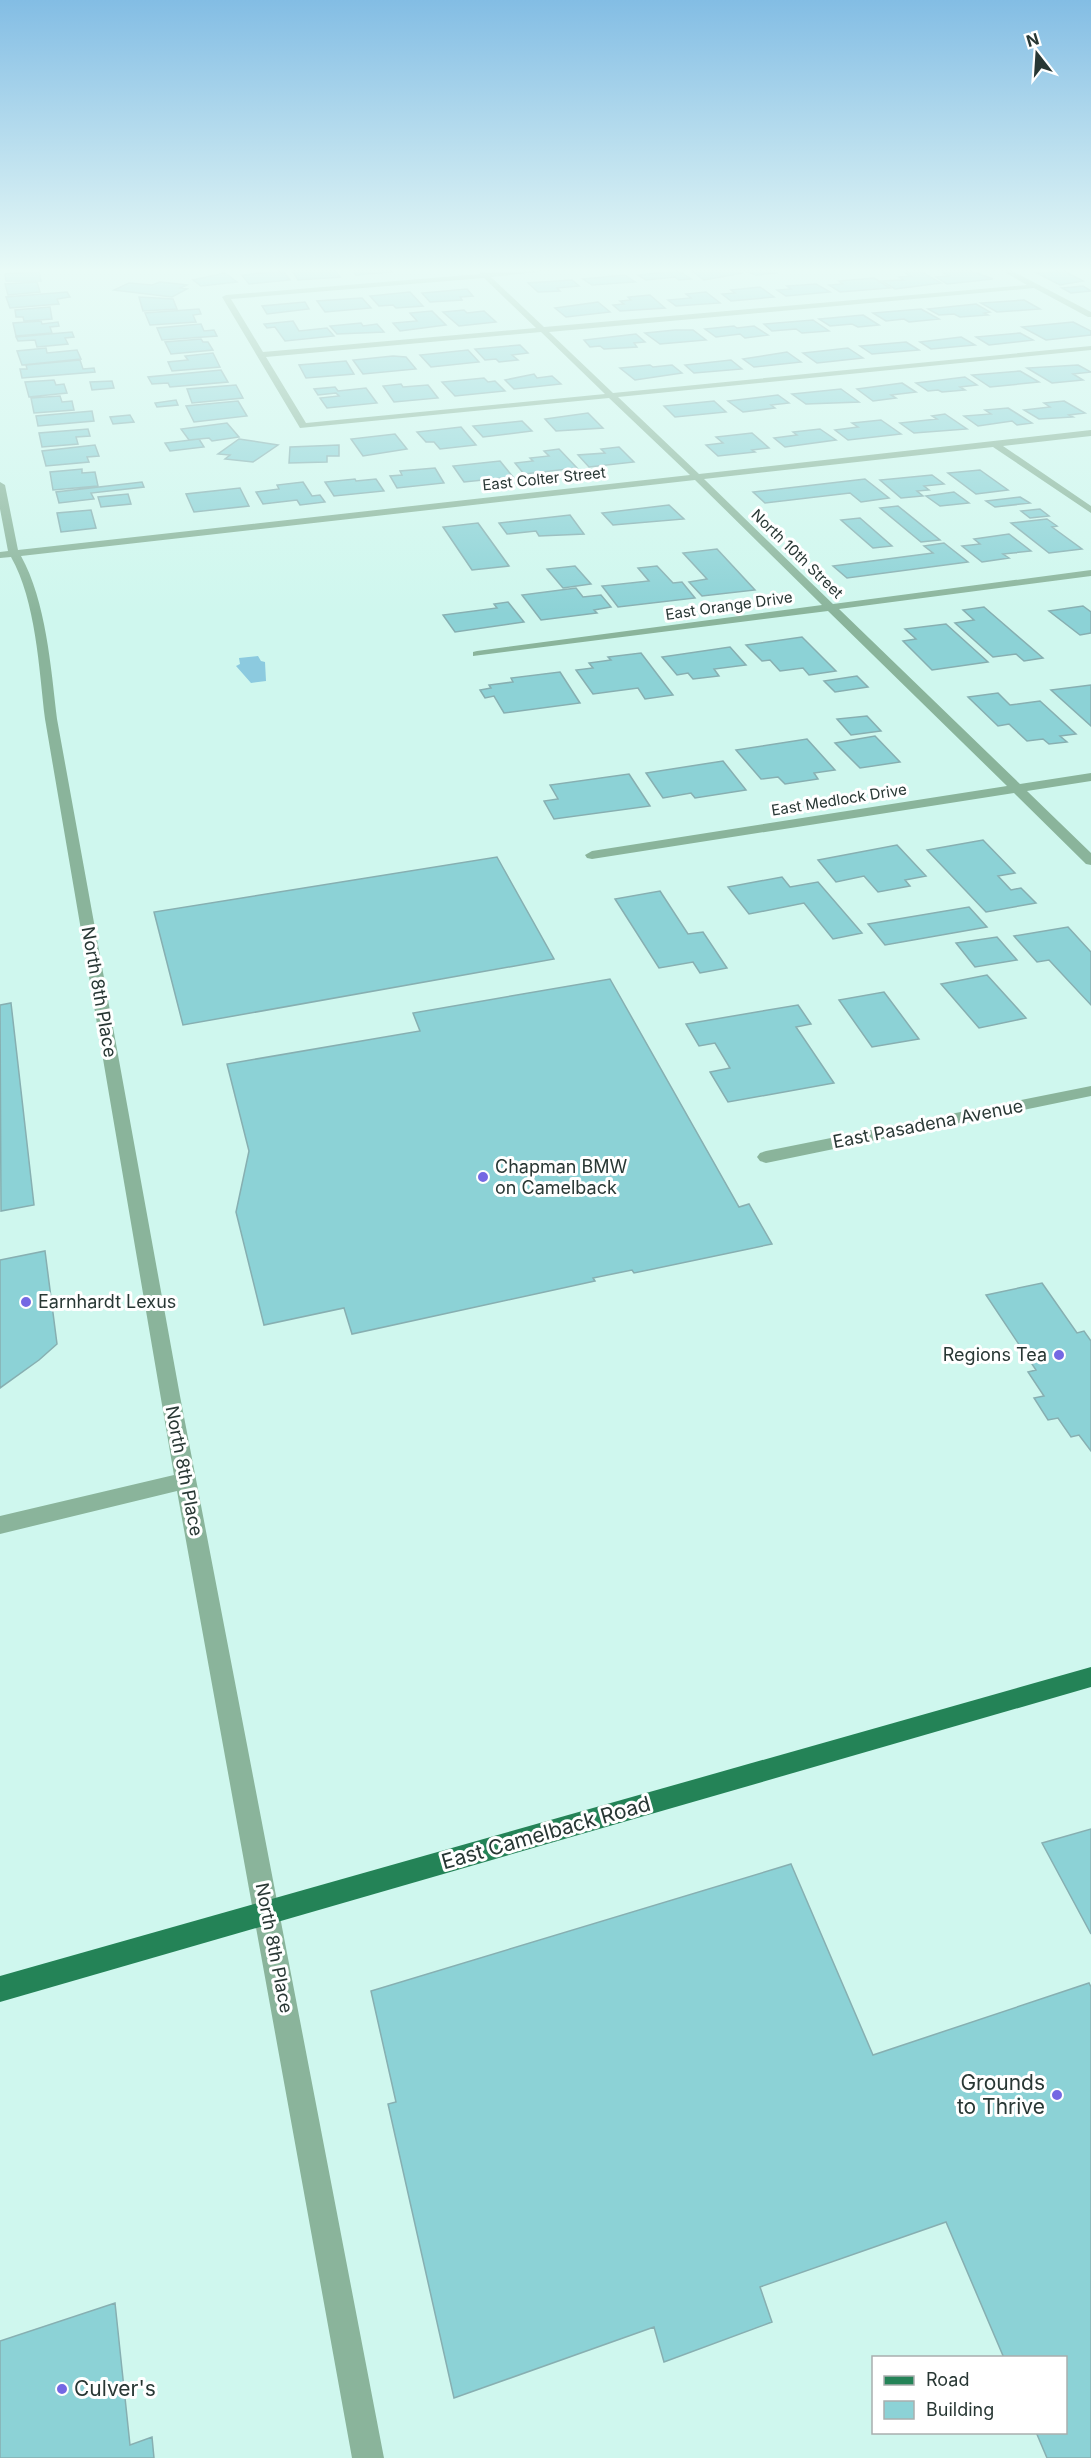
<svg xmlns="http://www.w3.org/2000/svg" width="1091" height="2458" viewBox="0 0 1091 2458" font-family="Inter,sans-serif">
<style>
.water{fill:#8ccadf}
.building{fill:#8cd2d6;stroke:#87afb1;stroke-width:1.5}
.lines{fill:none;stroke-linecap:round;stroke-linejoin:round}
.minor{fill:#8ab49b;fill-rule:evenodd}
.major{fill:#248357;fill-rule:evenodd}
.poi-dot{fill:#7468e3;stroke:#fff;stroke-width:2}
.labels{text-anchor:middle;stroke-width:6;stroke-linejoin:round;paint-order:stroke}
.far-street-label{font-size:15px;fill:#283734;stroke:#fff}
.street-label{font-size:18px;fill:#283734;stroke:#fff}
.poi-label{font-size:18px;fill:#283734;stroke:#fff;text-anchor:start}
.near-street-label{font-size:21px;fill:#283734;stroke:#fff}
.near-poi-label{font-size:21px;fill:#283734;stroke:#fff;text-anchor:end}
</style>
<rect width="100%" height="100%" fill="#cff7ee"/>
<path class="water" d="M 258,656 L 261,661 L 265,662 L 266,681 L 251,683 L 236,666 L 240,664 L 239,658 Z"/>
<path class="building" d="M 292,270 L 335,270 L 340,277 L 298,280 Z
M 352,270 L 390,270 L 392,272 L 356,275 Z
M 738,270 L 742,273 L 704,280 L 692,271 Z
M 742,270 L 777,270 L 772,271 L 776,273 L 756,275 Z
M 918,270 L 941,283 L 895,289 L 882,281 L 904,280 L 899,277 L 911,276 L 904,272 Z
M 939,270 L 969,270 L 993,279 L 947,284 L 936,277 L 949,276 Z
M 283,271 L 290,280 L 249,284 L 242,275 Z
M 679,271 L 691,279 L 679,280 L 675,277 L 646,280 L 638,275 Z
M 1064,271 L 1083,281 L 1060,285 L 1037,273 Z
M 39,272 L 41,281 L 6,281 L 5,274 Z
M 225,273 L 237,282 L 201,286 L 193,280 Z
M 625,275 L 635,282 L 592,285 L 583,279 Z
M 874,278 L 890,288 L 840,292 L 829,285 L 843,284 L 839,281 Z
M 572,280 L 579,286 L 557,288 L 560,291 L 538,292 L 528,283 Z
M 37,282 L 40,292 L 8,295 L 5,284 Z
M 160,282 L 187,285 L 180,288 L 187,289 L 172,297 L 114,290 L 129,283 L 152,285 Z
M 816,284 L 830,292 L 786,296 L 777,290 L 791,289 L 787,286 Z
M 1083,286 L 1091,291 L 1071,293 L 1062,288 Z
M 760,287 L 774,297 L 731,301 L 722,294 L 735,293 L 731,290 Z
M 467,289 L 473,296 L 460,297 L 462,300 L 430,302 L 422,293 Z
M 67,292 L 70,297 L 57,299 L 59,304 L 10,308 L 6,297 Z
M 410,292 L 423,306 L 396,308 L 393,305 L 379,306 L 370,296 Z
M 706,292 L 720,303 L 676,306 L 668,300 L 691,298 L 686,294 Z
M 650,295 L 665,308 L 620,311 L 613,305 L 624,304 L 620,301 L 631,300 L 628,297 Z
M 139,297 L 173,299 L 177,309 L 143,311 Z
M 362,298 L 371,308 L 325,312 L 317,301 Z
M 1024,300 L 1040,309 L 997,312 L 981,303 Z
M 305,302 L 309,309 L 267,314 L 262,306 Z
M 598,302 L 610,312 L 566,317 L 555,308 Z
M 976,304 L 990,312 L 984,313 L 988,315 L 960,317 L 954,314 L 939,315 L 928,309 Z
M 50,307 L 52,319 L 24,321 L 23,317 L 16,317 L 15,310 Z
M 199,309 L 201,314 L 193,315 L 196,322 L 150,325 L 145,313 Z
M 921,309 L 939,319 L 909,322 L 904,319 L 886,321 L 873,313 Z
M 464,310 L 467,313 L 484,311 L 496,322 L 459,326 L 443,312 Z
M 432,311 L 446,325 L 400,331 L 393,323 L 417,321 L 410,313 Z
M 863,315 L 879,325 L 858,327 L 852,324 L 830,326 L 819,319 Z
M 813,320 L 829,331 L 802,333 L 796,329 L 772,331 L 764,324 Z
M 41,321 L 42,324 L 58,322 L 59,326 L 50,327 L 52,333 L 16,336 L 13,323 Z
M 293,321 L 299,331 L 327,328 L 334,336 L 285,341 L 275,327 L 267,328 L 264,324 Z
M 1073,322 L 1091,331 L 1091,335 L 1046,340 L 1022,327 Z
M 361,323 L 363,326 L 377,324 L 384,332 L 337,334 L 330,326 Z
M 201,324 L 204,331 L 214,330 L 217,336 L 162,340 L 157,328 Z
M 734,326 L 737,328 L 754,326 L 768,335 L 745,338 L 740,334 L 716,337 L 705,329 Z
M 675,330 L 693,330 L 706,340 L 660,344 L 645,333 Z
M 72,332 L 74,337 L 65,338 L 68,344 L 37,347 L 35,340 L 18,341 L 16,337 Z
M 1020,333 L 1033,340 L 989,345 L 976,337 Z
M 636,334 L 645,342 L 634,343 L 637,347 L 604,349 L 600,346 L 590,347 L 584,340 Z
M 961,337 L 975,345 L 931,349 L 920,342 Z
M 201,339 L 203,342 L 208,342 L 213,350 L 171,354 L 165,342 Z
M 906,342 L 919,350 L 872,354 L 860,346 Z
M 520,345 L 528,353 L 512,355 L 518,360 L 499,362 L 496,359 L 485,360 L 475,349 Z
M 46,348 L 47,353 L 77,350 L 81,359 L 22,365 L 17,351 Z
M 848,348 L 863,358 L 817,363 L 803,353 Z
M 468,350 L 479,362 L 431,367 L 420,355 Z
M 787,352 L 801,362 L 754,367 L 743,359 Z
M 213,353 L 220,367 L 172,371 L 168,362 L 188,360 L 185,356 Z
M 393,356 L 406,357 L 416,369 L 363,374 L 353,360 Z
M 80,360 L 83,369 L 94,368 L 95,372 L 22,378 L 20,369 L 27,369 L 26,365 Z
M 731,360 L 742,369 L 694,373 L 685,365 Z
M 346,361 L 354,374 L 306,378 L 299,365 Z
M 650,365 L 653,367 L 672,365 L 682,373 L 635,380 L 620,368 Z
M 1078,365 L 1091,372 L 1073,374 L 1083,380 L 1052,383 L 1027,368 Z
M 221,370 L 228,382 L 170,387 L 168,383 L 152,384 L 148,377 Z
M 1020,371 L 1039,382 L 990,387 L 972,375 Z
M 534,374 L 537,378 L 552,376 L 561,384 L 514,389 L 505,380 Z
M 965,377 L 977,385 L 960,387 L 965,390 L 942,392 L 938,390 L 928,391 L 916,383 Z
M 484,378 L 488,382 L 495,381 L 505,391 L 455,396 L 442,382 Z
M 54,380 L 56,385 L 64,384 L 67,393 L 29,397 L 25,382 Z
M 112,381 L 114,388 L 92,390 L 90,382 Z
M 902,383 L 916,392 L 891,395 L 896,398 L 873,401 L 857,389 Z
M 401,384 L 403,387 L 428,385 L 438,398 L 394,402 L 383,386 Z
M 236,385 L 243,398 L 192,403 L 187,389 Z
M 335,387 L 338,391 L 366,388 L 377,403 L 327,408 L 320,398 L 339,396 L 336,393 L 318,395 L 314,389 Z
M 841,389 L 859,402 L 806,404 L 792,394 Z
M 778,395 L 789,403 L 771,405 L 775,408 L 743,412 L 728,401 Z
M 60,396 L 62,402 L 72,401 L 74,410 L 34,413 L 31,398 Z
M 176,400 L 178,405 L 157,407 L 155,403 Z
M 238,401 L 247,416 L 194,422 L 186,406 Z
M 714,401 L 726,412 L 675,417 L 664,406 Z
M 1064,401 L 1085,413 L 1069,415 L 1073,417 L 1039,419 L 1024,410 L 1050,407 L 1044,403 Z
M 1008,408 L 1032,423 L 1017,425 L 1012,421 L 978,426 L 964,416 L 991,414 L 985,410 Z
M 92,411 L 94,421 L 38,426 L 36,416 Z
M 588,413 L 603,428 L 556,431 L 545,419 Z
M 945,414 L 967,429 L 914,433 L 900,423 L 937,419 L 932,416 Z
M 130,415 L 134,422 L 113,424 L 110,417 Z
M 881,420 L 901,434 L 848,440 L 835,430 L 858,427 L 852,423 Z
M 522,421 L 532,431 L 483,437 L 473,426 Z
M 227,423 L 239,437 L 212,441 L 209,438 L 189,440 L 181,429 Z
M 461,427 L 476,445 L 440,449 L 434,442 L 426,442 L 417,432 Z
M 88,429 L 90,436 L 76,437 L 78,444 L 42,447 L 39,433 Z
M 820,429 L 836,440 L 785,447 L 774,438 L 797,435 L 793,432 Z
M 752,433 L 769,448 L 752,450 L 755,452 L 718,456 L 706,445 L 723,443 L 716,437 Z
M 395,434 L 407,449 L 363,456 L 351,439 Z
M 199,439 L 204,447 L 170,451 L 165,443 Z
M 239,439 L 278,445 L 253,462 L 225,459 L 230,455 L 218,454 Z
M 95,445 L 99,456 L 87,457 L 89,462 L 46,466 L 42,451 Z
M 339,445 L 339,456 L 327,456 L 327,462 L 289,463 L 290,447 Z
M 619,447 L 634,462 L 589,467 L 578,455 L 605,453 L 601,449 Z
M 559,449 L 577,468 L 524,474 L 515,463 L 533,461 L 530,458 L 549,456 L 544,451 Z
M 500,461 L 513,477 L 464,482 L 453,466 Z
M 435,468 L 444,483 L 397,488 L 390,476 L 402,475 L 400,471 Z
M 82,469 L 82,473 L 95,472 L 98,486 L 53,490 L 50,472 Z
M 980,470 L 1008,490 L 976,494 L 948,473 Z
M 932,475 L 944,484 L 924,486 L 929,490 L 917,491 L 923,496 L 901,498 L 880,480 Z
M 355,479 L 356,481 L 376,479 L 384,491 L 334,496 L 325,482 Z
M 865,479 L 889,498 L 861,502 L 850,493 L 765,503 L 753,492 Z
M 142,482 L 144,487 L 91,493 L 94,499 L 59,503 L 56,492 Z
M 303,482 L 312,496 L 320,495 L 325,502 L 300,505 L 297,500 L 263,504 L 256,492 L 279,489 L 277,485 Z
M 240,488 L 249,506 L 194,512 L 186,494 Z
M 954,492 L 969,503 L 940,506 L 926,496 Z
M 128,494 L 131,504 L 101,507 L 98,497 Z
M 1020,497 L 1030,503 L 995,507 L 986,501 Z
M 669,505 L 684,519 L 613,525 L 602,513 Z
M 898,506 L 940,540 L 921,542 L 880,508 Z
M 1040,509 L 1049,516 L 1030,518 L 1021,511 Z
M 91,510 L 96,528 L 61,532 L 57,513 Z
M 570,515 L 584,534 L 539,536 L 536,531 L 507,534 L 499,523 Z
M 860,518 L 892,546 L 873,548 L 841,520 Z
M 1047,519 L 1057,526 L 1052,527 L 1082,549 L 1049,553 L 1011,523 Z
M 478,523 L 509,566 L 472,570 L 443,527 Z
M 1009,534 L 1031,551 L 1003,554 L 1009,558 L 982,562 L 962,546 L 980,544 L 974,539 Z
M 944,543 L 968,562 L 847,578 L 833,566 L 933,553 L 924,546 Z
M 717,549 L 755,590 L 702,596 L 689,582 L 707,579 L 683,553 Z
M 575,566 L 591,584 L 563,588 L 547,569 Z
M 657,566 L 673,583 L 682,582 L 695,598 L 618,607 L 602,586 L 649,581 L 638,568 Z
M 576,588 L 583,597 L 601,595 L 611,607 L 594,610 L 597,613 L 541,620 L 522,595 Z
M 508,602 L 524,622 L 455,632 L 443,615 L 497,608 L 494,604 Z
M 1083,606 L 1091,612 L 1091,633 L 1080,635 L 1049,611 Z
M 984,607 L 1043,658 L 1024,661 L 1016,654 L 993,657 L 955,623 L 974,620 L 963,610 Z
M 946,624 L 988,662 L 932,670 L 903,641 L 916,639 L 905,629 Z
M 802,637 L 836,671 L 809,675 L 803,668 L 780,671 L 770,660 L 762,661 L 746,645 Z
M 730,647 L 746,665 L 714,669 L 719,676 L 693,679 L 688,673 L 677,675 L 662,657 Z
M 641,653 L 673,695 L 645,699 L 638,688 L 593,694 L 576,670 L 593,668 L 589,663 L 611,660 L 608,657 Z
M 560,672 L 580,703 L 504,713 L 494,696 L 485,698 L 480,690 L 491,688 L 489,685 L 513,682 L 511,678 Z
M 857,676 L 868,687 L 835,692 L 824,681 Z
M 1091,685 L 1091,726 L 1051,690 Z
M 998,693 L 1010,705 L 1040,701 L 1076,734 L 1060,736 L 1067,742 L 1049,744 L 1043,739 L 1027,741 L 1009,724 L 998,726 L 968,697 Z
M 867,716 L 881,731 L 851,735 L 837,719 Z
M 875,736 L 900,762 L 860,768 L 835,743 Z
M 807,739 L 835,770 L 814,773 L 818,779 L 785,784 L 778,777 L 761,779 L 736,750 Z
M 723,761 L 746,790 L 695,798 L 691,793 L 663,798 L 646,773 Z
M 629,774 L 650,806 L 554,819 L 544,801 L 558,799 L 550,785 Z
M 983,840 L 1015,873 L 998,876 L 1011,890 L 1021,888 L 1036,903 L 986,912 L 927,850 Z
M 897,845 L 926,876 L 905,880 L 910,886 L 878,892 L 864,876 L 836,882 L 818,860 Z
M 497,857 L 554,959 L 183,1025 L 154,912 Z
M 782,877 L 790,887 L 818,882 L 862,933 L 833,939 L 804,903 L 749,914 L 728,887 Z
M 660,891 L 688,934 L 703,932 L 727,968 L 700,973 L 693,962 L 659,968 L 615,899 Z
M 969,907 L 987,927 L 885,945 L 868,924 Z
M 1068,927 L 1091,952 L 1091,1005 L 1049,960 L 1037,962 L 1014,936 Z
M 997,937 L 1017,960 L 975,967 L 956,943 Z
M 987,975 L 1026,1018 L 979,1028 L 941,984 Z
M 610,979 L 739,1207 L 749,1204 L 772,1244 L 634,1273 L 632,1270 L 593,1278 L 595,1281 L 352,1334 L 344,1308 L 264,1325 L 236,1212 L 249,1151 L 227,1064 L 420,1031 L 413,1013 Z
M 884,992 L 919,1039 L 872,1047 L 839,1000 Z
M 11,1003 L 34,1205 L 1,1211 L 0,1005 Z
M 798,1005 L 811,1024 L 796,1027 L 834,1083 L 728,1102 L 710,1072 L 730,1068 L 715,1043 L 699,1046 L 686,1024 Z
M 45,1251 L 57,1344 L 39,1360 L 0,1388 L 0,1260 Z
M 1042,1283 L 1077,1333 L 1084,1331 L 1091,1341 L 1091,1451 L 1079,1435 L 1071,1437 L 1058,1418 L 1048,1420 L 1034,1398 L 1044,1396 L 1028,1372 L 1036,1370 L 986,1295 Z
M 1091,1829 L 1091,1934 L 1042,1843 Z
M 791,1864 L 873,2055 L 1089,1983 L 1091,1987 L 1091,2458 L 1047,2458 L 1036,2432 L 1066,2432 L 1066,2358 L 1004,2358 L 946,2222 L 760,2287 L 772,2322 L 664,2362 L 654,2327 L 454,2398 L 388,2104 L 396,2102 L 371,1991 Z
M 115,2303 L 130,2445 L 152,2437 L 154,2458 L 0,2458 L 0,2341 Z"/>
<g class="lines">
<path class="minor" d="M 480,270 L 487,273 L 555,270 L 491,277 L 544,327 L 1027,285 L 1001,270 L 1010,270 L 1091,312 L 1091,317 L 1088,317 L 1034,288 L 549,332 L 613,393 L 1091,346 L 1091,350 L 618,397 L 699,474 L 1091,430 L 1091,436 L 1003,446 L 1091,506 L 1091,513 L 993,447 L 704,479 L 833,604 L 1091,570 L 1091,576 L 839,609 L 1020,784 L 1091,773 L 1091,781 L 1027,791 L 1091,853 L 1091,865 L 1086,864 L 1014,793 L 592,859 L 587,858 L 585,855 L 592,851 L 1007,786 L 828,611 L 473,656 L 473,652 L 477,651 L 822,605 L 695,480 L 21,556 C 46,601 51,668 57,719 L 180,1396 L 384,2458 L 352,2458 L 177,1491 L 0,1534 L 0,1516 L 174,1475 L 45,719 C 39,669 36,601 11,557 L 0,558 L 0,552 L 8,551 L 0,509 L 0,482 L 5,485 L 18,550 L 690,475 L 609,398 L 300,428 L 222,297 L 226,295 L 480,274 ZM 484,278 L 536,328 L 263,352 L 231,299 ZM 541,332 L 605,394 L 306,423 L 266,357 Z
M 1091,1086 L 1091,1096 L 766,1163 L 760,1161 L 757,1157 L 760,1153 L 766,1151 Z"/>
<path class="major" d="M 1091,1667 L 1091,1687 L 0,2002 L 0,1976 Z"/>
</g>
<linearGradient id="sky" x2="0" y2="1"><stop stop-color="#83bde4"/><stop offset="0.44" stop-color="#e9fbf7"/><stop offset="1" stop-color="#e9fbf7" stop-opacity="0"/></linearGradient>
<rect width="1091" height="614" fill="url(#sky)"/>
<g class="poi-dot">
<circle cx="483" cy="1177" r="6"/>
<circle cx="26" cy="1302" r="6"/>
<circle cx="1059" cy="1355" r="6"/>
<circle cx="1057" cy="2095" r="6"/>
<circle cx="62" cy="2389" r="6"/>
</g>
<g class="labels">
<g class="far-street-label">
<text transform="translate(544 479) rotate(-6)" y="5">East Colter Street</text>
<text transform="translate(797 554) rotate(44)" y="5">North 10th Street</text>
<text transform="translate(729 606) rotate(-8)" y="5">East Orange Drive</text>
<text transform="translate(839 800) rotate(-9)" y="5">East Medlock Drive</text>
</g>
<g class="street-label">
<text transform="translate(99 992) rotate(80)" y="6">North 8th Place</text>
<text transform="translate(928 1124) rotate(-11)" y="6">East Pasadena Avenue</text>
<text transform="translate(184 1471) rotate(79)" y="6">North 8th Place</text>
<text transform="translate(274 1948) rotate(79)" y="6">North 8th Place</text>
</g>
<g class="poi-label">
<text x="495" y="1173">Chapman BMW<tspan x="495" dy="21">on Camelback</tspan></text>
<text x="38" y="1308">Earnhardt Lexus</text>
<text x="1047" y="1361" text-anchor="end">Regions Tea</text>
</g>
<g class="near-street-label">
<text transform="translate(546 1833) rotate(-16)" y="7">East Camelback Road</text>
</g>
<g class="near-poi-label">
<text x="1045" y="2090">Grounds<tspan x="1045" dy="24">to Thrive</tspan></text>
<text x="74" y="2396" text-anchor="start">Culver's</text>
</g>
</g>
<rect x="872" y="2356" width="195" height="78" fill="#ffffff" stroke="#a9afae" stroke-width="1.5"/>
<rect x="884" y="2376" width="30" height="9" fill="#248357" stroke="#a9afae" stroke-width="1.5"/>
<text x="926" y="2386" font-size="18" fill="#283734">Road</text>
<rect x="884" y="2401" width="30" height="18" fill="#8cd2d6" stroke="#a9afae" stroke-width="1.5"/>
<text x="926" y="2416" font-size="18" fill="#283734">Building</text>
<g transform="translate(1037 54) rotate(343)" stroke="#ffffff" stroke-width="4.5" paint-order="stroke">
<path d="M0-4.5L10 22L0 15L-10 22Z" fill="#283734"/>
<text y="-9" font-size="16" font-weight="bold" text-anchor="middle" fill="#283734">N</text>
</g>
</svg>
